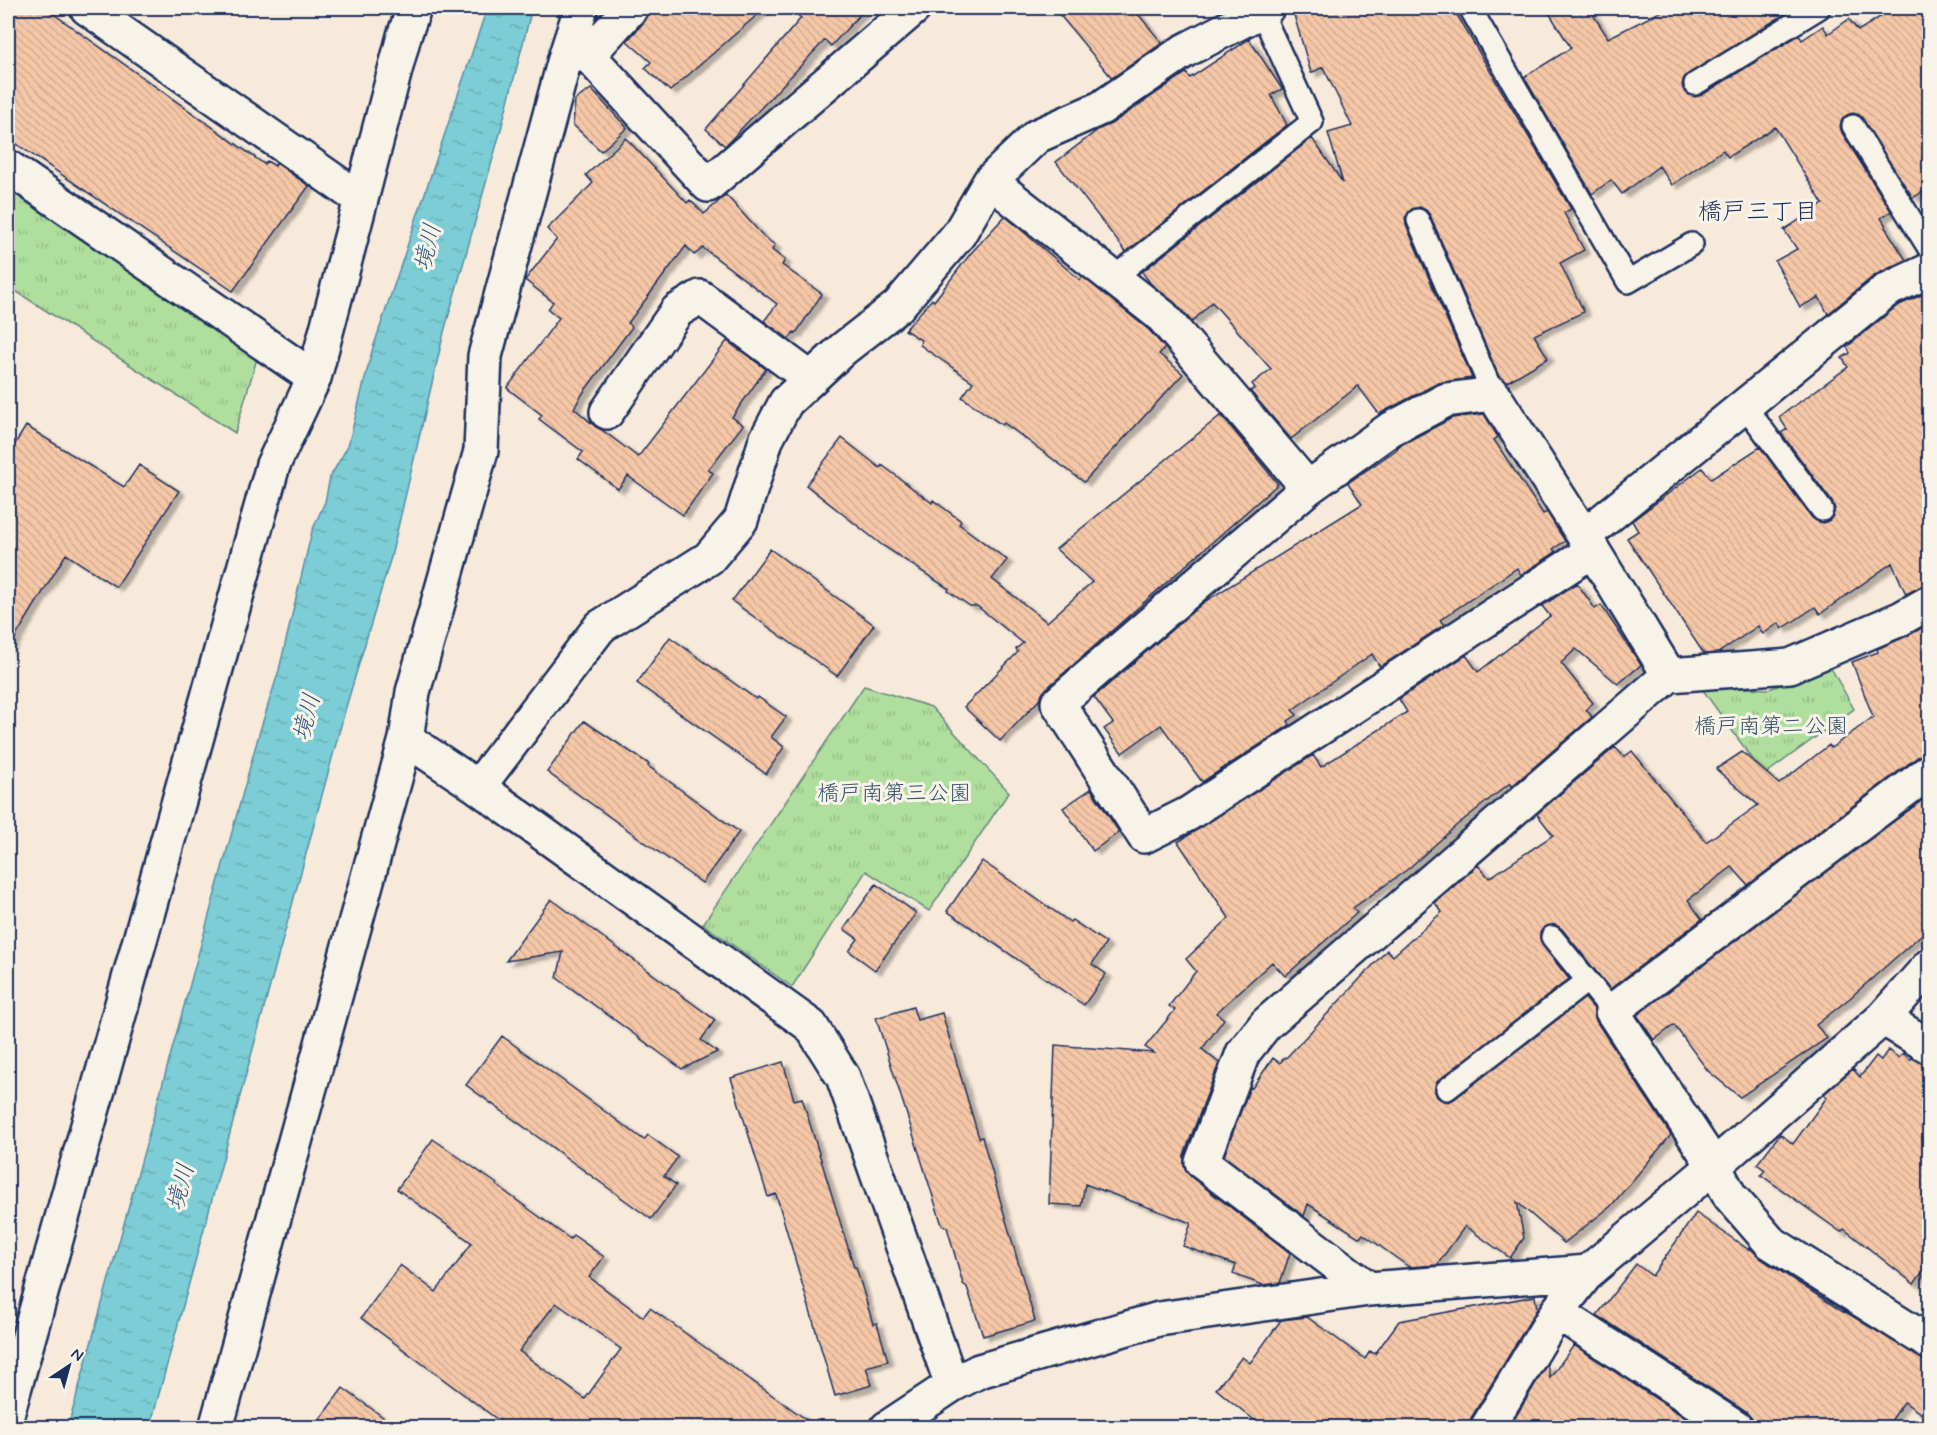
<svg xmlns="http://www.w3.org/2000/svg" width="1937" height="1435" viewBox="0 0 1937 1435" font-family="Mynerve,'Klee One',sans-serif">
<style>
.grass{fill:url(#grass-tufts);stroke:#65867e;stroke-width:1.5}
.water{fill:url(#water-ripples);stroke:#558ea5;stroke-width:1.5}
.building{fill:url(#building-back-hatch);stroke:#1b2f5e;stroke-width:1.5;fill-rule:evenodd;filter:url(#shadow)}
.lines{fill:none;stroke-linecap:round;stroke-linejoin:round}
.service-casing{stroke:#1b2f5e;stroke-width:26}
.minor-casing{stroke:#1b2f5e;stroke-width:38}
.tertiary-casing{stroke:#1b2f5e;stroke-width:38}
.service{stroke:#f7f3e8;stroke-width:21}
.minor{stroke:#f7f3e8;stroke-width:33}
.tertiary{stroke:#f7f3e8;stroke-width:33}
.labels{text-anchor:middle;stroke-width:6;stroke-linejoin:round;paint-order:stroke}
.park-label{font-size:22px;fill:#39526b;stroke:#f7f3e8}
.neighbourhood-label{font-size:24px;fill:#1b2f5e;stroke:#f7f3e8}
.water-label{font-size:24px;font-style:italic;fill:#33567c;stroke:#f7f3e8}
</style>
<defs>
<pattern id="grass-tufts" width="24" height="20" patternUnits="userSpaceOnUse" patternTransform="scale(1.5)"><rect width="24" height="20" fill="#afde9d"/><path d="M3 7l-1-3M5 7V3M7 7l1-3M15 17l-1-3M17 17v-4M19 17l1-3" fill="none" stroke="#96bf8a"/></pattern>
<pattern id="water-ripples" width="26" height="14" patternUnits="userSpaceOnUse" patternTransform="scale(1.5)"><rect width="26" height="14" fill="#7ccdd5"/><path d="M2 4q2-2 4 0t4 0M15 11q2-2 4 0t4 0" fill="none" stroke="#6bb0b9"/></pattern>
<pattern id="building-back-hatch" width="6" height="6" patternUnits="userSpaceOnUse" patternTransform="scale(1.5)"><rect width="6" height="6" fill="#f6c7a6"/><path d="M-1 5l2 2M0 0l6 6M5-1l2 2" fill="none" stroke="#d2ab91"/></pattern>
<filter id="shadow"><feDropShadow dx="6" dy="4" stdDeviation="1.5" flood-color="#0004"/></filter>
</defs>
<rect width="100%" height="100%" fill="#f7eadb"/>
<filter id="ink" filterUnits="userSpaceOnUse"><feTurbulence type="fractalNoise" baseFrequency=".0167" numOctaves="2"/><feDisplacementMap in="SourceGraphic" scale="12" xChannelSelector="R" yChannelSelector="G"/><feConvolveMatrix kernelMatrix="1 2 1 2 8 2 1 2 1" color-interpolation-filters="sRGB"/></filter>
<g filter="url(#ink)">
<path class="grass" d="M 8,182 L 258,355 L 235,433 L 8,286 Z
M 1831,668 L 1854,709 L 1764,775 L 1700,686 L 1769,689 Z
M 864,686 L 931,707 L 1009,792 L 929,911 L 866,871 L 792,987 L 703,924 Z"/>
<path class="water" d="M 487,8 L 532,8 L 500,133 L 444,332 L 391,557 L 346,707 L 150,1427 L 68,1427 L 259,734 L 279,670 L 312,531 L 325,502 L 330,477 L 348,446 L 372,351 Z"/>
<path class="building" d="M 8,8 L 45,8 L 264,164 L 267,161 L 275,166 L 276,163 L 309,186 L 233,291 L 8,138 Z
M 652,8 L 765,8 L 670,91 L 645,68 L 651,62 L 627,41 L 645,21 Z
M 790,8 L 866,8 L 831,46 L 825,40 L 725,146 L 706,129 L 801,18 Z
M 1054,8 L 1133,8 L 1162,43 L 1112,78 Z
M 1321,8 L 1453,8 L 1571,209 L 1564,213 L 1584,250 L 1560,263 L 1584,312 L 1534,335 L 1548,358 L 1507,382 L 1499,377 L 1430,215 L 1426,210 L 1420,207 L 1412,209 L 1405,218 L 1406,225 L 1472,378 L 1438,383 L 1379,414 L 1358,386 L 1291,439 L 1250,391 L 1255,388 L 1252,384 L 1271,369 L 1212,302 L 1192,322 L 1176,304 L 1151,284 L 1142,272 L 1312,138 L 1343,183 L 1328,133 L 1352,126 L 1323,67 L 1311,73 L 1294,15 Z
M 1546,8 L 1589,8 L 1608,38 L 1668,8 L 1784,8 L 1787,13 L 1688,74 L 1684,78 L 1682,85 L 1684,91 L 1695,97 L 1702,95 L 1799,35 L 1802,40 L 1823,26 L 1828,34 L 1849,19 L 1858,31 L 1894,8 L 1929,8 L 1929,187 L 1913,198 L 1859,115 L 1853,113 L 1847,115 L 1842,120 L 1840,126 L 1842,133 L 1891,211 L 1881,218 L 1886,226 L 1885,227 L 1906,260 L 1875,275 L 1828,314 L 1819,297 L 1800,307 L 1775,261 L 1797,249 L 1784,230 L 1823,204 L 1775,127 L 1728,157 L 1723,150 L 1672,185 L 1659,166 L 1622,194 L 1611,180 L 1592,194 L 1524,77 L 1571,48 Z
M 1249,39 L 1282,89 L 1271,95 L 1287,125 L 1126,252 L 1056,162 L 1099,129 L 1111,124 L 1186,73 L 1190,78 Z
M 591,89 L 627,128 L 601,151 L 573,125 L 575,100 Z
M 626,138 L 687,203 L 690,200 L 704,214 L 726,195 L 764,237 L 775,245 L 772,250 L 785,260 L 782,265 L 822,294 L 796,333 L 794,332 L 789,339 L 764,321 L 777,304 L 703,248 L 694,255 L 686,246 L 628,323 L 632,327 L 583,393 L 574,408 L 596,427 L 602,430 L 638,457 L 727,341 L 766,369 L 732,417 L 743,425 L 708,470 L 713,473 L 683,515 L 628,476 L 618,489 L 578,459 L 583,452 L 539,419 L 542,415 L 507,388 L 559,318 L 548,309 L 553,302 L 525,280 L 557,239 L 547,229 L 593,183 L 586,175 Z
M 1005,216 L 1080,280 L 1083,277 L 1149,330 L 1165,348 L 1159,354 L 1183,374 L 1084,482 L 1004,423 L 1002,425 L 962,397 L 973,382 L 920,345 L 921,340 L 905,330 L 932,299 L 934,301 L 971,253 Z
M 1926,293 L 1929,298 L 1929,583 L 1906,594 L 1892,563 L 1820,614 L 1815,607 L 1782,629 L 1779,623 L 1763,634 L 1758,626 L 1718,653 L 1704,654 L 1627,538 L 1638,531 L 1632,521 L 1702,468 L 1711,479 L 1760,447 L 1812,518 L 1823,523 L 1830,520 L 1835,509 L 1833,503 L 1781,433 L 1787,429 L 1779,417 L 1848,367 L 1842,358 L 1850,353 L 1847,347 L 1897,306 Z
M 1484,414 L 1498,437 L 1494,440 L 1543,514 L 1547,512 L 1565,541 L 1553,549 L 1556,552 L 1521,575 L 1517,568 L 1440,620 L 1444,625 L 1380,667 L 1372,654 L 1292,710 L 1297,715 L 1288,721 L 1290,725 L 1202,782 L 1161,725 L 1122,753 L 1104,729 L 1113,723 L 1094,697 L 1204,602 L 1362,504 L 1348,483 L 1396,450 L 1399,446 L 1452,418 Z
M 1221,415 L 1278,484 L 1046,689 L 1040,699 L 1000,741 L 964,707 L 1018,652 L 1016,649 L 1023,643 L 977,606 L 970,606 L 948,591 L 949,589 L 882,545 L 806,485 L 842,438 L 880,468 L 882,465 L 932,503 L 933,500 L 961,521 L 959,524 L 1007,560 L 992,579 L 1047,622 L 1092,582 L 1056,549 Z
M 26,426 L 124,487 L 139,465 L 179,491 L 116,587 L 66,554 L 8,649 L 8,455 Z
M 770,549 L 874,625 L 837,676 L 732,601 Z
M 1577,583 L 1595,609 L 1601,605 L 1641,665 L 1618,684 L 1576,649 L 1561,663 L 1593,703 L 1586,709 L 1592,717 L 1512,786 L 1510,783 L 1457,825 L 1408,869 L 1353,908 L 1357,913 L 1285,976 L 1272,962 L 1216,1013 L 1224,1019 L 1202,1049 L 1219,1063 L 1184,1155 L 1184,1166 L 1191,1177 L 1290,1253 L 1280,1283 L 1263,1285 L 1233,1274 L 1236,1265 L 1183,1246 L 1191,1223 L 1085,1184 L 1081,1206 L 1049,1204 L 1055,1045 L 1154,1053 L 1145,1047 L 1175,1010 L 1169,1006 L 1196,971 L 1186,959 L 1229,918 L 1178,842 L 1313,755 L 1321,767 L 1407,712 L 1399,699 L 1466,655 L 1478,672 L 1550,616 L 1542,606 Z
M 1929,624 L 1929,753 L 1919,756 L 1748,885 L 1732,867 L 1688,900 L 1702,919 L 1610,989 L 1562,929 L 1556,925 L 1544,927 L 1540,933 L 1542,945 L 1569,979 L 1436,1084 L 1435,1091 L 1437,1097 L 1448,1102 L 1454,1099 L 1585,998 L 1594,1009 L 1596,1021 L 1671,1135 L 1611,1206 L 1564,1243 L 1517,1202 L 1524,1238 L 1510,1258 L 1465,1226 L 1437,1265 L 1409,1267 L 1363,1234 L 1360,1238 L 1308,1204 L 1304,1216 L 1224,1156 L 1250,1087 L 1252,1088 L 1273,1058 L 1280,1063 L 1285,1057 L 1286,1058 L 1387,950 L 1393,956 L 1442,912 L 1435,903 L 1478,865 L 1489,878 L 1553,835 L 1537,814 L 1615,747 L 1624,757 L 1632,751 L 1706,842 L 1758,805 L 1716,769 L 1742,752 L 1779,784 L 1829,745 L 1831,748 L 1873,717 L 1852,662 L 1878,652 L 1877,649 L 1907,636 Z
M 670,637 L 756,699 L 758,697 L 786,717 L 771,737 L 784,747 L 766,774 L 637,683 Z
M 584,721 L 649,764 L 648,766 L 739,832 L 702,883 L 547,772 Z
M 1091,789 L 1119,832 L 1093,851 L 1063,808 Z
M 1929,795 L 1929,928 L 1850,998 L 1816,1025 L 1827,1038 L 1740,1097 L 1708,1071 L 1674,1025 L 1654,1040 L 1637,1015 Z
M 982,861 L 1070,922 L 1072,920 L 1106,943 L 1092,964 L 1106,974 L 1084,1005 L 947,911 Z
M 876,884 L 916,913 L 875,970 L 849,951 L 858,939 L 844,929 Z
M 551,899 L 715,1020 L 701,1040 L 717,1052 L 682,1069 L 557,978 L 563,952 L 506,961 Z
M 913,1007 L 917,1020 L 942,1013 L 979,1138 L 982,1137 L 1035,1321 L 983,1336 L 967,1287 L 963,1284 L 947,1227 L 942,1225 L 876,1018 Z
M 502,1036 L 644,1140 L 648,1135 L 678,1157 L 664,1176 L 676,1185 L 651,1219 L 466,1085 Z
M 1888,1050 L 1899,1058 L 1903,1053 L 1910,1060 L 1912,1058 L 1929,1066 L 1929,1263 L 1914,1284 L 1844,1229 L 1841,1232 L 1761,1175 L 1765,1170 L 1757,1164 L 1780,1134 L 1793,1144 L 1827,1097 L 1824,1094 L 1853,1069 L 1860,1077 L 1876,1056 L 1881,1060 Z
M 783,1062 L 794,1100 L 802,1098 L 854,1267 L 856,1267 L 873,1324 L 877,1323 L 888,1361 L 866,1367 L 872,1385 L 835,1396 L 776,1194 L 768,1197 L 731,1078 Z
M 433,1139 L 497,1184 L 496,1185 L 570,1239 L 573,1235 L 604,1257 L 589,1277 L 643,1317 L 650,1308 L 818,1428 L 509,1428 L 361,1318 L 400,1265 L 436,1292 L 472,1243 L 397,1189 ZM 556,1303 L 621,1349 L 585,1399 L 519,1351 Z
M 1696,1213 L 1749,1250 L 1750,1248 L 1760,1258 L 1843,1312 L 1844,1311 L 1929,1363 L 1929,1419 L 1904,1402 L 1886,1428 L 1754,1428 L 1752,1419 L 1746,1412 L 1597,1315 L 1636,1264 L 1652,1276 Z
M 1535,1296 L 1537,1309 L 1471,1418 L 1468,1428 L 1264,1428 L 1216,1389 L 1242,1357 L 1250,1363 L 1281,1320 L 1307,1317 L 1365,1359 L 1370,1351 L 1375,1354 L 1399,1321 Z
M 1574,1345 L 1701,1428 L 1509,1428 L 1547,1364 L 1550,1378 Z
M 343,1388 L 398,1428 L 313,1428 Z"/>
<g class="lines">
<defs>
<path id="service" d="M 1470,8 L 1628,282 L 1692,244
M 1695,84 L 1819,8
M 1853,126 L 1930,250
M 1418,220 L 1493,394
M 1113,278 L 1312,122 L 1261,11
M 1745,406 L 1822,510
M 1552,937 L 1612,1011
M 1447,1089 L 1587,981"/>
<path id="minor" d="M 87,8 L 360,199
M 567,55 L 588,55 L 631,8
M 588,55 L 708,185 L 914,8
M 8,167 L 314,378
M 990,181 L 1162,316 L 1308,488 L 1058,703 L 1144,836 L 1188,814 L 1592,551
M 607,412 L 677,311 L 700,297 L 811,379
M 273,465 L 314,378 L 404,36 L 414,8
M 1308,488 L 1389,430 L 1446,400 L 1493,394 L 1584,536 L 1669,675
M 1584,536 L 1887,290 L 1930,270
M 1930,602 L 1900,619 L 1790,666 L 1669,675 L 1266,1024 L 1243,1053 L 1202,1162 L 1369,1289 L 1588,1272 L 1714,1166 L 1730,1196 L 1770,1242 L 1930,1343
M 406,739 L 478,787 L 811,1026 L 843,1077 L 952,1385
M 1930,771 L 1612,1011 L 1714,1166 L 1883,1018 L 1930,965
M 478,787 L 600,627 L 709,558 L 741,520 L 766,440 L 786,402 L 843,349 L 898,306 L 959,234 L 990,181 L 1037,136 L 1101,108 L 1184,51 L 1267,8
M 1883,1018 L 1930,1047
M 1588,1272 L 1557,1312 L 1736,1428
M 216,1428 L 406,739 L 413,692 L 481,451 L 485,356 L 566,55 L 581,8
M 887,1428 L 952,1385 L 979,1371 L 1159,1319 L 1369,1289
M 1487,1428 L 1557,1312"/>
<path id="tertiary" d="M 8,1411 L 273,465"/>
</defs>
<use href="#service" class="service-casing"/>
<use href="#minor" class="minor-casing"/>
<use href="#tertiary" class="tertiary-casing"/>
<use href="#service" class="service"/>
<use href="#minor" class="minor"/>
<use href="#tertiary" class="tertiary"/>
</g>
</g>
<g class="labels">
<g class="park-label">
<text x="1771" y="733">橋戸南第二公園</text>
<text x="894" y="800">橋戸南第三公園</text>
</g>
<g class="neighbourhood-label">
<text x="1758" y="219">橋戸三丁目</text>
</g>
<g class="water-label">
<text transform="translate(427 247) rotate(-76)" y="8">境川</text>
<text transform="translate(306 717) rotate(-75)" y="8">境川</text>
<text transform="translate(180 1187) rotate(-75)" y="8">境川</text>
</g>
</g>
<rect width="1937" height="1435" fill="none" stroke="#f7f3e8" stroke-width="30"/>
<rect x="15" y="15" width="1907" height="1405" fill="none" stroke="#1b2f5e" stroke-width="2" filter="url(#ink)"/>
<g transform="translate(69 1366) rotate(36)" stroke="#f7f3e8" stroke-width="4.5" paint-order="stroke">
<path d="M0-4.5L10 22L0 15L-10 22Z" fill="#1b2f5e"/>
<text y="-9" font-size="16" font-weight="bold" text-anchor="middle" fill="#1b2f5e">N</text>
</g>
</svg>
